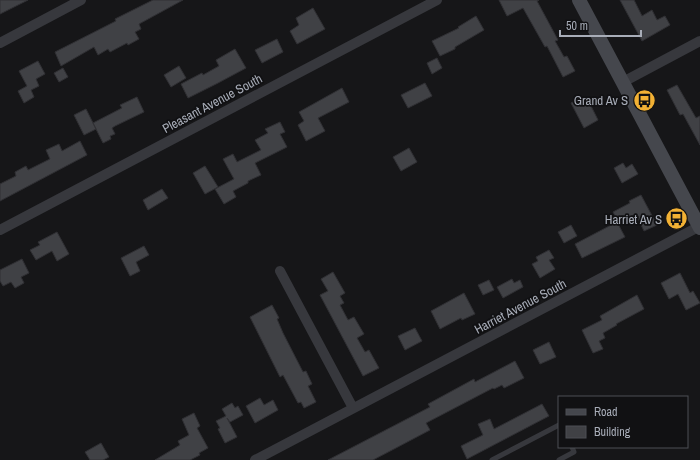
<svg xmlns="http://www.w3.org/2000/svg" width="700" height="460" viewBox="0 0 700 460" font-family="'Archivo Narrow',sans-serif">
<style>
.building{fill:#404145;stroke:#303034}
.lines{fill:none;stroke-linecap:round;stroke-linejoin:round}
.lane{stroke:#37383d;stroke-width:5}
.street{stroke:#37383d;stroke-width:10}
.secondary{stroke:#45474d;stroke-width:14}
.labels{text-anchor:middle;stroke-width:3.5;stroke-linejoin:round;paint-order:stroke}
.poi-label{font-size:13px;fill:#a8adb8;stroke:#111113;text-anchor:end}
.street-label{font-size:13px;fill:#a8adb8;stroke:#111113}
</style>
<rect width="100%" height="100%" fill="#161618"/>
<path class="building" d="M 0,0 L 28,0 L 0,14 Z
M 153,0 L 183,0 L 139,24 L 141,29 L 135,32 L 139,39 L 128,45 L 127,43 L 110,52 L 108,49 L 98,55 L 94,47 L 61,66 L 55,52 L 116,21 L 115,19 Z
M 499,0 L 539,0 L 537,1 L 558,40 L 555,41 L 564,57 L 567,56 L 575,71 L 563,77 L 547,46 L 545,47 L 523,8 L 507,16 Z
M 620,0 L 634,0 L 642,16 L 652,10 L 657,20 L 665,16 L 670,25 L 642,41 Z
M 313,8 L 325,29 L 297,44 L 290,31 L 299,25 L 296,18 Z
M 476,16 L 484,30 L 455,47 L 455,49 L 440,56 L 432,41 L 459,28 L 458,27 Z
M 277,39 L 283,52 L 262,63 L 255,50 Z
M 235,49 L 246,68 L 218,83 L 188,98 L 181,84 L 202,73 L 203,75 L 219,66 L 216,60 Z
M 437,58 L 442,68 L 432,74 L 427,63 Z
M 38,61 L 45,74 L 36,79 L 39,86 L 31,90 L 34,97 L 24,103 L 18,91 L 27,86 L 19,71 Z
M 179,66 L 186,78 L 171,87 L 164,75 Z
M 63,68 L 68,77 L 59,82 L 54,73 Z
M 425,83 L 432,96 L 408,108 L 401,95 Z
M 677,85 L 696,118 L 700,116 L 700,145 L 683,114 L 680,115 L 667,90 Z
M 342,88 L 349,102 L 318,118 L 325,131 L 306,141 L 298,125 L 304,121 L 299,112 Z
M 137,97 L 144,112 L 115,126 L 112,128 L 115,134 L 110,136 L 111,139 L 103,143 L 93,123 L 122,108 L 120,105 Z
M 582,97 L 586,106 L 590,104 L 598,120 L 584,128 L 571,103 Z
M 86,109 L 96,129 L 84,135 L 74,115 Z
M 280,122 L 285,132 L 280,134 L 287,147 L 255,163 L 261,175 L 248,181 L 248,183 L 233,191 L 236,197 L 224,204 L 215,189 L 234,179 L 223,159 L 233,154 L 237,162 L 261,150 L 255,140 L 268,133 L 265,129 Z
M 80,141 L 87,155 L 0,201 L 0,184 L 16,176 L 15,172 L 26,166 L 28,170 L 50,159 L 46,150 L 59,144 L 62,151 Z
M 409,148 L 417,162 L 401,171 L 393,157 Z
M 623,163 L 626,168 L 632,164 L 638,174 L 622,183 L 614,168 Z
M 205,166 L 218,187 L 205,194 L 193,173 Z
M 162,189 L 168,198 L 148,210 L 143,200 Z
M 641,195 L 657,225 L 644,231 L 636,214 L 619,223 L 613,212 L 630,203 L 629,201 Z
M 617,222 L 625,237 L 582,258 L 575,244 Z
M 571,225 L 577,236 L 564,243 L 558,232 Z
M 57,232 L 69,254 L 57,261 L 52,251 L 36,260 L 30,250 L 40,245 L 38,242 Z
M 144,246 L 149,255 L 136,262 L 140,271 L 130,276 L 121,258 Z
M 549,250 L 554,258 L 549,260 L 555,269 L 540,278 L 532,264 L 538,261 L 536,257 Z
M 22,259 L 29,273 L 21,277 L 24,283 L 15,288 L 11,282 L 3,286 L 0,281 L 0,270 Z
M 333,272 L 345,293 L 340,296 L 344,303 L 340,305 L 348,320 L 354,317 L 364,334 L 357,338 L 365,352 L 369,350 L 379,368 L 363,376 L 320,295 L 328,291 L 321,279 Z
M 680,273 L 690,293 L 693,291 L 700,303 L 686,310 L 678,294 L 669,299 L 661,283 Z
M 512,279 L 514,283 L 520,280 L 523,287 L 503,298 L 497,287 Z
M 489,280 L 494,290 L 483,295 L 478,285 Z
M 464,293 L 475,314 L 462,320 L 461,318 L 440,329 L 431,311 Z
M 637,295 L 644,309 L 616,324 L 617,325 L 603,333 L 605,338 L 599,341 L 603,349 L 593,353 L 582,330 L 602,320 L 600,316 Z
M 272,305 L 279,318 L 277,319 L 283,333 L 303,372 L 306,371 L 312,384 L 308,386 L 316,402 L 304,408 L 301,402 L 298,403 L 283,375 L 280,377 L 250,317 Z
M 415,328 L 422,341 L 405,350 L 398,336 Z
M 549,342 L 556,357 L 540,364 L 533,350 Z
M 515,361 L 524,378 L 504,388 L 502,385 L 494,389 L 493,388 L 426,423 L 430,430 L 394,449 L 373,460 L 328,460 L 430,407 L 428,404 L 474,379 L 475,382 Z
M 260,398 L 264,405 L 273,400 L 278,410 L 255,423 L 246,406 Z
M 232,403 L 235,408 L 238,406 L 243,415 L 230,422 L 227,418 L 237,437 L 225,443 L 218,429 L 220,428 L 216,421 L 226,416 L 222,409 Z
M 542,404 L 549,416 L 467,459 L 461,446 L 483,435 L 478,424 L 490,419 L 494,429 Z
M 194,413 L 200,426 L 197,428 L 208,448 L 199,453 L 200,455 L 190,460 L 155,460 L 180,445 L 178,441 L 189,435 L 182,419 Z
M 101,443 L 109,457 L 103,460 L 90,460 L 85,452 Z"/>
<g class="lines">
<path class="lane" d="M 492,460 L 559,425
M 559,460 L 574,452 L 572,447"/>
<path class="street" d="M 0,43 L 81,0
M 623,82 L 700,41
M 0,230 L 437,0
M 280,271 L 353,408
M 255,460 L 700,226"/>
<path class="secondary" d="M 579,0 L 700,228"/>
</g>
<defs>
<symbol id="bus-disc" viewBox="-11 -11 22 22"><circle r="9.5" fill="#f2b134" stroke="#111113"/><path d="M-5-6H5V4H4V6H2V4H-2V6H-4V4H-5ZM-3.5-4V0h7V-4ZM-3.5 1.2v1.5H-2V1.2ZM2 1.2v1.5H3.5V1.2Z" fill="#111"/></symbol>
</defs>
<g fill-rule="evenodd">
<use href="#bus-disc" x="632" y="88" width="25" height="25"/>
<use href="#bus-disc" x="664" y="206" width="25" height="25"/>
</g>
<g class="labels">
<g class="poi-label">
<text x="628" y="105">Grand Av S</text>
<text x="662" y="224">Harriet Av S</text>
</g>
<g class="street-label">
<text transform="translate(212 103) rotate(-28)" y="5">Pleasant Avenue South</text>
<text transform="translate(520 306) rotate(-28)" y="5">Harriet Avenue South</text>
</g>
</g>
<rect x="558" y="396" width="130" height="52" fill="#111113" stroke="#4d4f55"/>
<rect x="566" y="409" width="20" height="6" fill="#45474d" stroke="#4d4f55"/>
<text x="594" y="416" font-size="12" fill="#a8adb8">Road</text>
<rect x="566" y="426" width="20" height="12" fill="#404145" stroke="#4d4f55"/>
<text x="594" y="436" font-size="12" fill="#a8adb8">Building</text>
<path d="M560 30v6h81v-6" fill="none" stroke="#a8adb8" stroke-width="2"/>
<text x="566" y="30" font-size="12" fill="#a8adb8" stroke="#111113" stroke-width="3" paint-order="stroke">50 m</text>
</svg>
